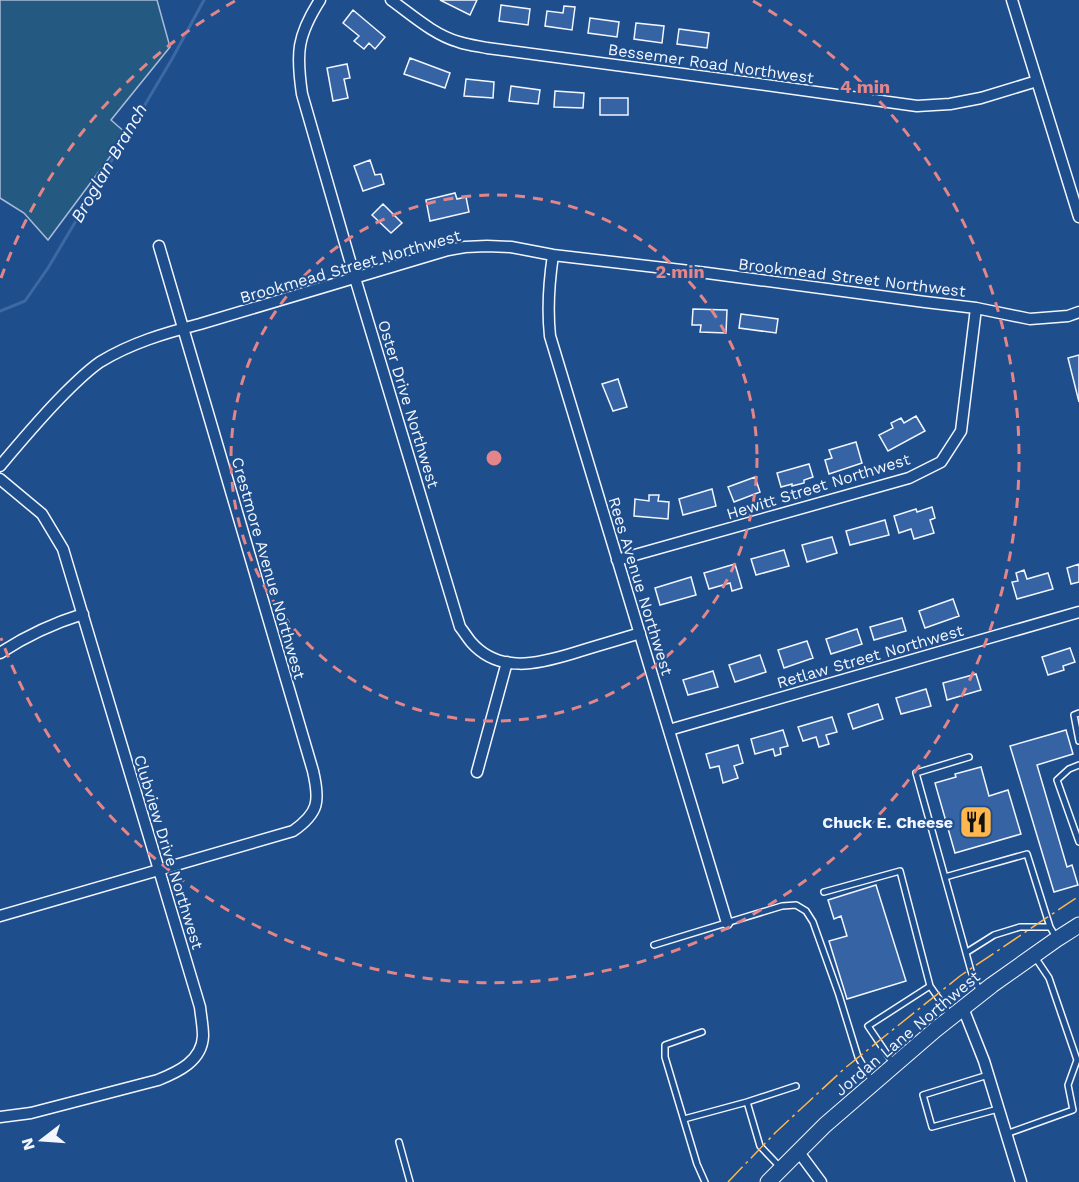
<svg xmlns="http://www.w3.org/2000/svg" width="1079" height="1182" viewBox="0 0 1079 1182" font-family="'Work Sans',sans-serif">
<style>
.green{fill:#245a82;stroke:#a8bbd7;stroke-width:1.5}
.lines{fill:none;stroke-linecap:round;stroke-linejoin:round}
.stream{stroke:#3b69a3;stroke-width:3}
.building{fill:#3563a3;stroke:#f2f6ff;stroke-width:1.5}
.service-casing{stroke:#f2f6ff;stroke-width:8}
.minor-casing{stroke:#f2f6ff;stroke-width:13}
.primary-casing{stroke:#f2f6ff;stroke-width:17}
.service{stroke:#1f4e8c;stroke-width:5}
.minor{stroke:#1f4e8c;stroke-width:10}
.primary{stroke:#1f4e8c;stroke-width:15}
.power{stroke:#ffb74d;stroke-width:1.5;stroke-dasharray:21 4.5 3 4.5;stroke-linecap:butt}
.ring{fill:none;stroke:#e38589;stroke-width:3;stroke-dasharray:10 8}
.labels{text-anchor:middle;stroke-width:4.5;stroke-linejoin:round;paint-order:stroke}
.street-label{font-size:16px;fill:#f2f6ff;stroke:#1f4e8c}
.poi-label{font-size:16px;font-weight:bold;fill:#f2f6ff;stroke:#1f4e8c;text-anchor:end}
.water-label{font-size:18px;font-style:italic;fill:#f2f6ff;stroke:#1f4e8c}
.centre{fill:#e38589;stroke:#1f4e8c;stroke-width:3}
.ring-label{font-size:18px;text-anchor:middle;font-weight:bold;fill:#e38589;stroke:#1f4e8c;stroke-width:4.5;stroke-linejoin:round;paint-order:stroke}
</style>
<rect width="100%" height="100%" fill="#1f4e8c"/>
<path class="green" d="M 0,0 L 157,0 L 170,47 L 111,120 L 127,134 L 48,240 L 24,213 L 0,198 Z"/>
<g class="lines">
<path class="stream" d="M 0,311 L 25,301 L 48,268 L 172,59 L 204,0"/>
</g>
<path class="building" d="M 440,0 L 477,0 L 470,15 Z
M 501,5 L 530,9 L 528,25 L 499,21 Z
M 564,6 L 575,7 L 572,30 L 545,26 L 547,11 L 563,13 Z
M 353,10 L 385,37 L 375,49 L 369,43 L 364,49 L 354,41 L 359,36 L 343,23 Z
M 590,18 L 619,22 L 617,37 L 588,33 Z
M 636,23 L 664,26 L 662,43 L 634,39 Z
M 679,29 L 709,33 L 707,48 L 677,44 Z
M 410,58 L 450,73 L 445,88 L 404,74 Z
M 347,64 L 350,78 L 344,79 L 348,98 L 333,101 L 327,68 Z
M 466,79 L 494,82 L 493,98 L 464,96 Z
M 511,86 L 540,90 L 538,104 L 509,101 Z
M 555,91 L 584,93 L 583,108 L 554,107 Z
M 600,98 L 628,98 L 628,115 L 600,115 Z
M 370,160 L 375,175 L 381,174 L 384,184 L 363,191 L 354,166 Z
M 455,193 L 457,199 L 466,197 L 469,212 L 430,221 L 426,200 Z
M 383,204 L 402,223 L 391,233 L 372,215 Z
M 693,309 L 727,310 L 726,333 L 700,332 L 701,325 L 692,325 Z
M 741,314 L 778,319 L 776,333 L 739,328 Z
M 1079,355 L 1079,402 L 1068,358 Z
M 618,379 L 627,407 L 613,411 L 602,384 Z
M 916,416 L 925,431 L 888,451 L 879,435 L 893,428 L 891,423 L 901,418 L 904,423 Z
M 856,442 L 862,463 L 829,474 L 825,460 L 832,458 L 829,450 Z
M 809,464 L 813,477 L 804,480 L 804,483 L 792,486 L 792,484 L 781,487 L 777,473 Z
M 755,477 L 760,492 L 734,502 L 728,487 Z
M 712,489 L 716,506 L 683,515 L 679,499 Z
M 649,495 L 659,495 L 658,501 L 669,502 L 668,519 L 634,516 L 635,499 L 649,501 Z
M 932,507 L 935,518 L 930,520 L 934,533 L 914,539 L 911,529 L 899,533 L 894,516 L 916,509 L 917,512 Z
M 885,520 L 889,535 L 850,545 L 846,531 Z
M 832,537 L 837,553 L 807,562 L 802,545 Z
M 784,550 L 789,566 L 756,575 L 751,559 Z
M 735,564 L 742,588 L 732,591 L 730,583 L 709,589 L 704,573 Z
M 1079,564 L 1079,582 L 1071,584 L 1067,568 Z
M 1024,570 L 1027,579 L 1048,573 L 1053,589 L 1017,599 L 1012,582 L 1018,581 L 1016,573 Z
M 691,577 L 696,595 L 660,605 L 655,588 Z
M 953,599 L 959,616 L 925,628 L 919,611 Z
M 902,618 L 906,631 L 874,640 L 870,627 Z
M 857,629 L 862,644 L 831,654 L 826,639 Z
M 807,641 L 813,658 L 784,668 L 778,650 Z
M 1070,648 L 1075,662 L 1063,666 L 1064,670 L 1048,675 L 1042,657 Z
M 760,655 L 766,672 L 735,682 L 729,665 Z
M 713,671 L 718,687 L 688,695 L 683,680 Z
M 976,674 L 981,690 L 947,700 L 943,683 Z
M 926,689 L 931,706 L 901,714 L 896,698 Z
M 878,704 L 883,719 L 853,729 L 848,714 Z
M 832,717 L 837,732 L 826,735 L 829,744 L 819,747 L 816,737 L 803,741 L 798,727 Z
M 783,730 L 788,746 L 780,748 L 781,754 L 775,756 L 773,749 L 755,754 L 751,739 Z
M 1066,730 L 1073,754 L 1037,765 L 1067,867 L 1072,865 L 1078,885 L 1054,892 L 1010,746 Z
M 738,745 L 743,763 L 734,766 L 738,778 L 723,783 L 719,766 L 710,768 L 706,754 Z
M 981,767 L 989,796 L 1008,790 L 1021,834 L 955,853 L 935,783 L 956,777 L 955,774 Z
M 876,885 L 906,981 L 847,999 L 829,941 L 847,936 L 841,916 L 834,919 L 828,900 Z"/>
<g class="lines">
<defs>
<path id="service" d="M 1079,713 L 1074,715 L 1079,741
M 969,757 L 916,773 L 971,971 L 980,992
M 1079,765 L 1069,769 L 1057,780 L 1079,842
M 945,877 L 1027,854 L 1050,927
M 824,892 L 900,871 L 930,986
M 654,945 L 782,906 L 796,905 L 806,911 L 813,922 L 839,995 L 858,1057 L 872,1081
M 967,952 L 994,935 L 1020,927 L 1050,927 L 1056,937
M 702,1032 L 665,1045 L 665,1057 L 697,1164 L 705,1182
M 893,1063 L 868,1026 L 930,986 L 951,1016
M 988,1075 L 923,1095 L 932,1127 L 998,1109
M 747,1102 L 760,1146 L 780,1167
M 684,1119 L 747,1102 L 796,1086
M 1006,1134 L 1073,1110 L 1068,1085 L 1077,1060 L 1049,978 L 1035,957
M 399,1142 L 410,1182"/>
<path id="minor" d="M 320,0 C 297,36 296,53 302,94 L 355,278 L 460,627 C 464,632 467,637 471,642 C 499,674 538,664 574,653 C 596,646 618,640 640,633
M 391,0 C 412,15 434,35 459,42 C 468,45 477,46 487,48 L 751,83 L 917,106 L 950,104 L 981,98 L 1037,81
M 1012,0 L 1079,217
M 553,255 C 549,282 547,308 550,336 L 727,923
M 0,466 C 21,441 42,416 65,393 C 76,382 87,371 100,362 C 131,343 165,333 200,324 L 448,250 L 465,247 L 487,246 L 511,247 L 553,255 L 707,273 L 925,302 L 976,308 L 1030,319 L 1068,316 L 1079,312
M 0,479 L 42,514 L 63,549 L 200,1007 C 201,1017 203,1026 203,1036 C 202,1061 178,1072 158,1080 L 31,1113 L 0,1117
M 617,560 L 909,478 L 941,462 L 961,431 L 976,308
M 0,653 C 26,636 54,623 83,614
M 669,730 L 1079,612
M 477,772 L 507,662
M 0,916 L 293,831 C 319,813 320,801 313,771 L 159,246
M 963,1008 L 984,1061 L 1021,1182
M 798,1151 L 821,1182"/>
<path id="primary" d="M 768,1182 L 825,1125 L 935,1030 L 992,985 L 1057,939 L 1079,925"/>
</defs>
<use href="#service" class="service-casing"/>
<use href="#minor" class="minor-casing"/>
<use href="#primary" class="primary-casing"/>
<use href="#service" class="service"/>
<use href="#minor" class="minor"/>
<use href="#primary" class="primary"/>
<path class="power" d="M 728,1182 L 776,1132 L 845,1068 L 960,976 L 1079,896"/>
</g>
<g class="ring">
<circle cx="494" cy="458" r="263"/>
<path d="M1 278A525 525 0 0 1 235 1M753 1A525 525 0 1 1 1 638"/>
</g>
<defs>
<symbol id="restaurant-square" viewBox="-11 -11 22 22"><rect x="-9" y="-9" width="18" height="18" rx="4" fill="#ffb74d" stroke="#1f4e8c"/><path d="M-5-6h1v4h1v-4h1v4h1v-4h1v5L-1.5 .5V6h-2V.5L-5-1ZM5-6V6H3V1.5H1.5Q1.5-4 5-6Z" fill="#111"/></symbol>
</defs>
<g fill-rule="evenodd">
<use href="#restaurant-square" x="957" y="803" width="38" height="38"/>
</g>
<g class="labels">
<g class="street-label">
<text transform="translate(711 63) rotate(8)" y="6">Bessemer Road Northwest</text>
<text transform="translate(350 266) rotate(-16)" y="6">Brookmead Street Northwest</text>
<text transform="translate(852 277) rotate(7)" y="6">Brookmead Street Northwest</text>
<text transform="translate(409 404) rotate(73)" y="6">Oster Drive Northwest</text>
<text transform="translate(818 486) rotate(-17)" y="6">Hewitt Street Northwest</text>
<text transform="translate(269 568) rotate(74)" y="6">Crestmore Avenue Northwest</text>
<text transform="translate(641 586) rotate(73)" y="6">Rees Avenue Northwest</text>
<text transform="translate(870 656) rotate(-16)" y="6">Retlaw Street Northwest</text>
<text transform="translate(169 852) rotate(73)" y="6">Clubview Drive Northwest</text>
<text transform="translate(907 1033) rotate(-40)" y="6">Jordan Lane Northwest</text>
</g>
<g class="poi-label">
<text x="953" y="828">Chuck E. Cheese</text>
</g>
<g class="water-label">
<text transform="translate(109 163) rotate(-60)" y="6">Broglan Branch</text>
</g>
</g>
<circle cx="494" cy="458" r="9" class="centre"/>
<g class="ring-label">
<text x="865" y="93">4 min</text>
<text x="680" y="278">2 min</text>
</g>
<g transform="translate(42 1140) rotate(253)" stroke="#1f4e8c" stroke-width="4.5" paint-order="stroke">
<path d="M0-4.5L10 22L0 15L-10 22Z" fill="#f2f6ff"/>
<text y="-9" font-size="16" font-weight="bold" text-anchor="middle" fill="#f2f6ff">N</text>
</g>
</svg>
